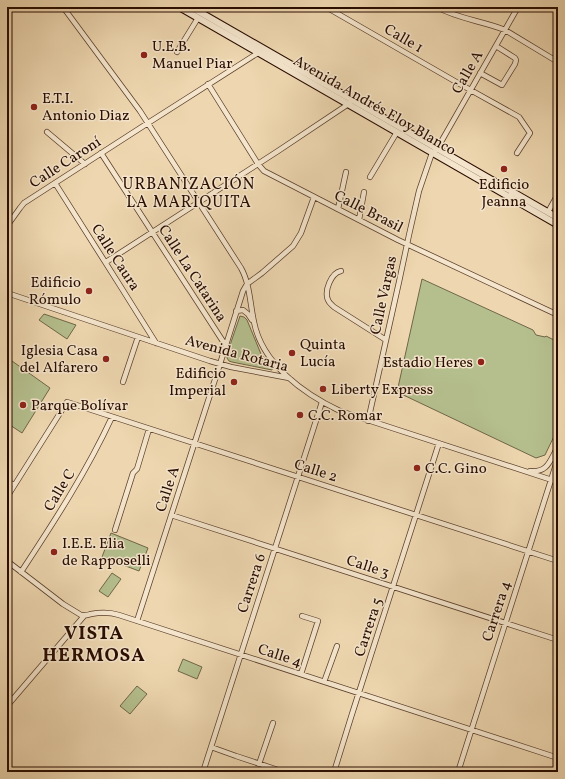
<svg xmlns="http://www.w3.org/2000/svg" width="565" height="779" viewBox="0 0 565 779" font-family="Vollkorn,serif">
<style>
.green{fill:#b5bf8e;stroke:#6f6647}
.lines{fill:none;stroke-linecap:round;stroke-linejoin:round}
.street-casing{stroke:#5a3f2c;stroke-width:6}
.secondary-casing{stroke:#290c00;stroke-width:8}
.street{stroke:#f4e5cc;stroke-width:4.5}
.secondary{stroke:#f4e5cc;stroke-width:6}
.poi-dot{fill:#8f2418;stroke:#f4e5cc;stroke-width:1.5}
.labels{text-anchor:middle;stroke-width:3;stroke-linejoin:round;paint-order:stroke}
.street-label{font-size:15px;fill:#290c00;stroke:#f4e5cc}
.poi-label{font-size:15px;fill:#290c00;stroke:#f4e5cc;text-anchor:start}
.neighbourhood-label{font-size:16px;letter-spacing:1px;fill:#290c00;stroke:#f4e5cc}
.district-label{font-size:19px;font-weight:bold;letter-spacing:1px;fill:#290c00;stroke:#f4e5cc}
</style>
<rect width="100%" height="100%" fill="#eed7b0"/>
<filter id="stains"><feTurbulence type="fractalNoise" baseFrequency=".005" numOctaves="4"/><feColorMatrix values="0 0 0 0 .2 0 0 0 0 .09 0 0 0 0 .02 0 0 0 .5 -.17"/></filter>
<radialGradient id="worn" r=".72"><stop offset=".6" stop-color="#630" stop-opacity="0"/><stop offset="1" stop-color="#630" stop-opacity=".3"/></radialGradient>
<path class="green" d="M 422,279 L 533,330 L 536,335 L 545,337 L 546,336 L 558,342 L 558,428 L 545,455 L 536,458 L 397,392 Z
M 44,314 L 76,325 L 67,339 L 39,320 Z
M 240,316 L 244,317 L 247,320 L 261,354 L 273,367 L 272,370 L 232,362 L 229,361 L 227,358 L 228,351 Z
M 12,361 L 50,388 L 22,433 L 7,423 L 7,369 Z
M 111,533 L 148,548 L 139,571 L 102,557 Z
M 112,573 L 121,579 L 108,597 L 99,591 Z
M 183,659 L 202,667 L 197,679 L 178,671 Z
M 137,686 L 147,694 L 130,714 L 120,706 Z"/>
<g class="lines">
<defs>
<path id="street" d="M 63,7 L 140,111 L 241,268 C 250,284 250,304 254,322 C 262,364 304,394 340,411 L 558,482
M 326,7 L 458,83 L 519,117 L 530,133 L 517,153
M 437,7 C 458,19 483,21 505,30 L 558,62
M 177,52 L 198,18
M 480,73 L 502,85 L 515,64 L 516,60 L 515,58 L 496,46
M 208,84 L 258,164 L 264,171 L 398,240 L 558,315
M 47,132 L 85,164
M 101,153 L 226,346
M 370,177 L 397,132
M 55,183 L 119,284 L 156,343
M 338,209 L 346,172
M 548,212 L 558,194
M 359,220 L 364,192
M 7,226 L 20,208 L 24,203 L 148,123 L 261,51
M 106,262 L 278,151 L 350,103
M 341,271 C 331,273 324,291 328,300 C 329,303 332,305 334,307 L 386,340
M 7,293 L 210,361 L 231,367 L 289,378
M 236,311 L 243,310 L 248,314 L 252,320
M 123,382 L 138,337
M 368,421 L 399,282 L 409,235 L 419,191 L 432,153 L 437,149 L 518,7
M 530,471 C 549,473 550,459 558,447
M 7,481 L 14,485
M 7,497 L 67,402 L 558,561
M 171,515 L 558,640
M 115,530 L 133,473 L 137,469 L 149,429
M 7,561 L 63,604 L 81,615 C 85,616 87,615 91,614 C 101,612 110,612 119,615 L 558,758
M 21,572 C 54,522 87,471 112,417
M 137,621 L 220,364 L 243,291 L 247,284 L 262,273 L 293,246 L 301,233 L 314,197
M 301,674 L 318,621 L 302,616
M 324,682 L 337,646
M 7,706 L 84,616
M 211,747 L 236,756 L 284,772
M 259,764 L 273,723
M 203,772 L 322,402
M 334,772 L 352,714 L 439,443
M 458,772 L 558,458"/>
<path id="secondary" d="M 179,7 L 558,225
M 191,7 L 558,218"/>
</defs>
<use href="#street" class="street-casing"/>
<use href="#secondary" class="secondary-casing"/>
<use href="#street" class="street"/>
<use href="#secondary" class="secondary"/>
</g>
<g class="poi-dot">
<circle cx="144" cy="55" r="4"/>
<circle cx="34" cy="107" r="4"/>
<circle cx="504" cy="169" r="4"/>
<circle cx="89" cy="291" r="4"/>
<circle cx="292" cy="353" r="4"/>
<circle cx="106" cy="359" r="4"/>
<circle cx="481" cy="362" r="4"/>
<circle cx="234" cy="382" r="4"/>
<circle cx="323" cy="389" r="4"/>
<circle cx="23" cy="405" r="4"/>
<circle cx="300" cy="415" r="4"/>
<circle cx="417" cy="468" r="4"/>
<circle cx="54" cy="552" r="4"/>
</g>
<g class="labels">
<g class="street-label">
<text transform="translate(404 38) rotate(30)" y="5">Calle 1</text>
<text transform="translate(467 72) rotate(-60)" y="5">Calle A</text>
<text transform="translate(375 105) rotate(30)" y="5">Avenida Andrés Eloy Blanco</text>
<text transform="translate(65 162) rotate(-33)" y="5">Calle Caroní</text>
<text transform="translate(369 211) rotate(27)" y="5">Calle Brasil</text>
<text transform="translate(116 257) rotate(57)" y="5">Calle Caura</text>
<text transform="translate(193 273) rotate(57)" y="5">Calle La Catarina</text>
<text transform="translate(383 295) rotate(-78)" y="5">Calle Vargas</text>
<text transform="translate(237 353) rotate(15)" y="5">Avenida Rotaria</text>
<text transform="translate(316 470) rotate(18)" y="5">Calle 2</text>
<text transform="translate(167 489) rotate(-72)" y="5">Calle A</text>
<text transform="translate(59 490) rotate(-59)" y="5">Calle C</text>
<text transform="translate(368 566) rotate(18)" y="5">Calle 3</text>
<text transform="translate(251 583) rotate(-72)" y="5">Carrera 6</text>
<text transform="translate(496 611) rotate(-72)" y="5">Carrera 4</text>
<text transform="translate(368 627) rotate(-72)" y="5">Carrera 5</text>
<text transform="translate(280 655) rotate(18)" y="5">Calle 4</text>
</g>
<g class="poi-label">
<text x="152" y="51">U.E.B.<tspan x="152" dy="17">Manuel Piar</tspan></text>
<text x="42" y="103">E.T.I.<tspan x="42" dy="17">Antonio Diaz</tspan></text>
<text x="504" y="189" text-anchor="middle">Edificio<tspan x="504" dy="17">Jeanna</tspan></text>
<text x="81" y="287" text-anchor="end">Edificio<tspan x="81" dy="17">Rómulo</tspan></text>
<text x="300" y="349">Quinta<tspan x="300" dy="17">Lucía</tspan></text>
<text x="98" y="355" text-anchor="end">Iglesia Casa<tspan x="98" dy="17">del Alfarero</tspan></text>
<text x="473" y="367" text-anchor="end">Estadio Heres</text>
<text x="226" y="378" text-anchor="end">Edificio<tspan x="226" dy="17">Imperial</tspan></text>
<text x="331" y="394">Liberty Express</text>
<text x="31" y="410">Parque Bolívar</text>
<text x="308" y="420">C.C. Romar</text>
<text x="425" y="473">C.C. Gino</text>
<text x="62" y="548">I.E.E. Elia<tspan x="62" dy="17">de Rapposelli</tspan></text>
</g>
<g class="neighbourhood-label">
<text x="189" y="189">URBANIZACIÓN<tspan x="189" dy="18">LA MARIQUITA</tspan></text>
</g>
<g class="district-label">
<text x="94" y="639">VISTA<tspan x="94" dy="22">HERMOSA</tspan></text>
</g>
</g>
<rect width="565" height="779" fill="none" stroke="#eed7b0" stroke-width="24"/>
<rect x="8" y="8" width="549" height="763" fill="none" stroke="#290c00" stroke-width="2"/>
<rect x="12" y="12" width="541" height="755" fill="none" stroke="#290c00"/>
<rect width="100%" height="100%" filter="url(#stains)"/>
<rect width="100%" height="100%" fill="url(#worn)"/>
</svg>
